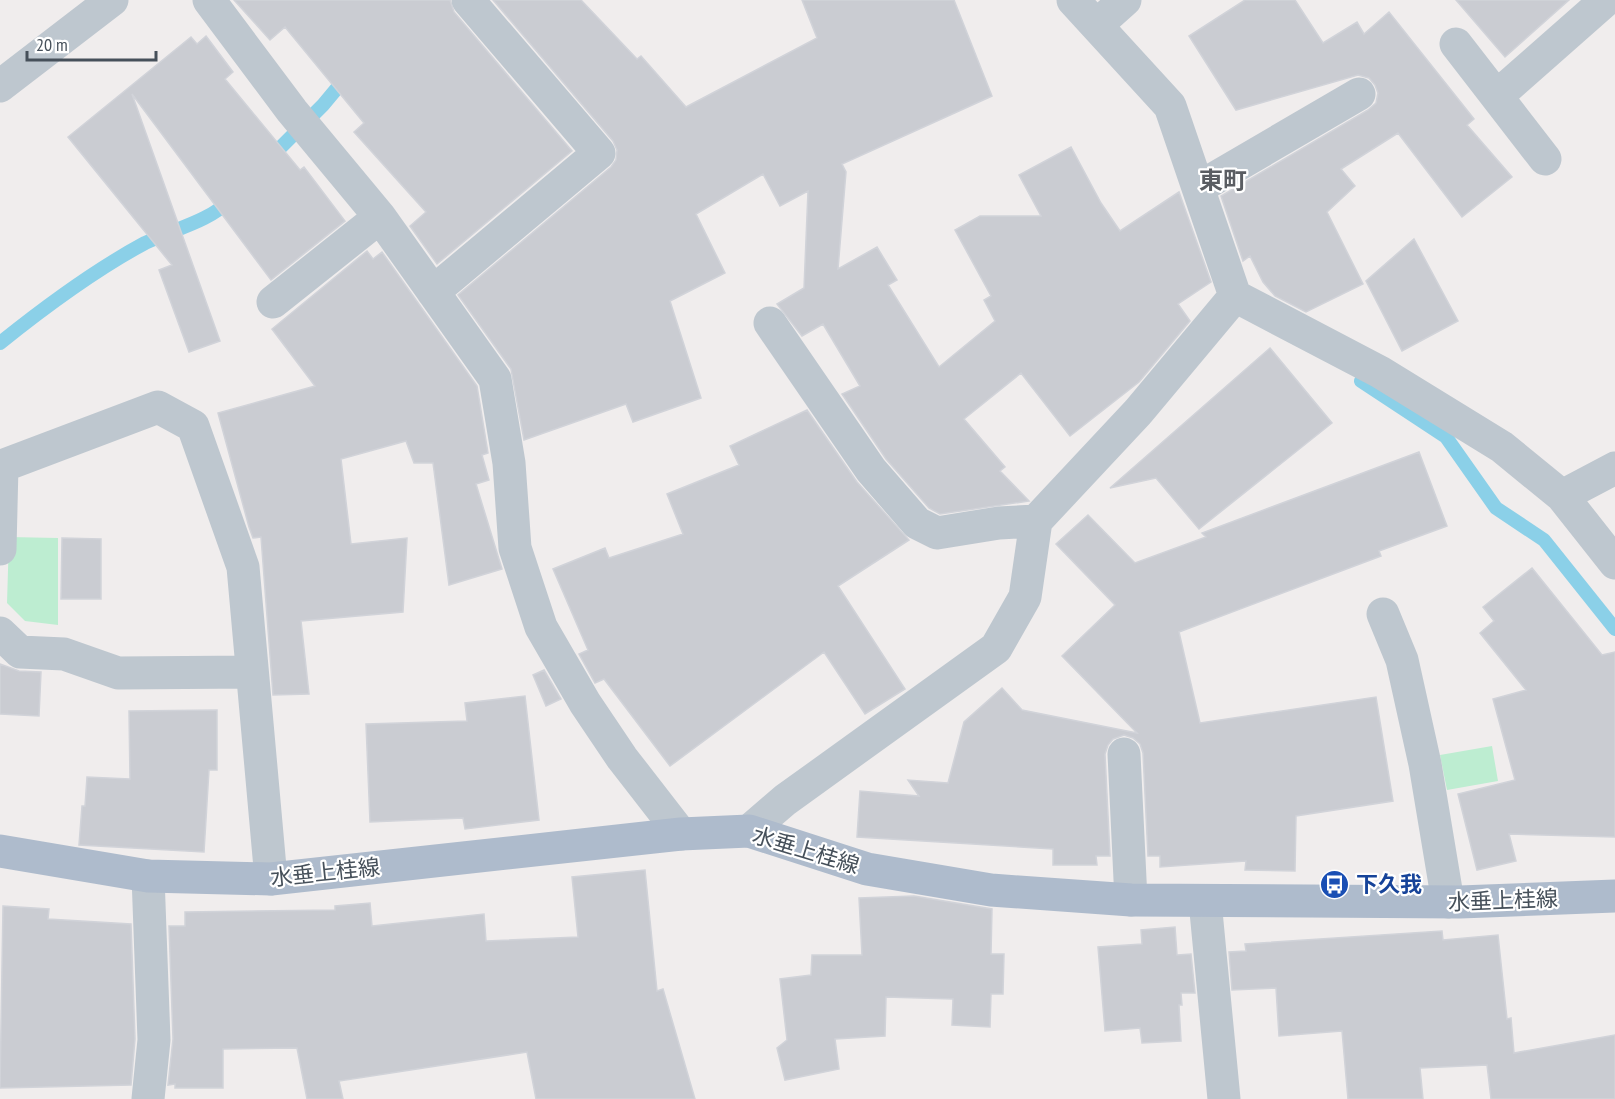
<svg xmlns="http://www.w3.org/2000/svg" width="1615" height="1099" viewBox="0 0 1615 1099" font-family="'PT Sans Narrow','Noto Sans JP',sans-serif">
<style>
.green{fill:#bdedd1}
.lines{fill:none;stroke-linecap:round;stroke-linejoin:round}
.stream{stroke:#8bd0e8;stroke-width:14}
.building{fill:#caccd2;stroke:#d1d3d9;stroke-width:1.5}
.minor{stroke:#bec7cf;stroke-width:33}
.major{stroke:#aebbcc;stroke-width:33}
.labels{text-anchor:middle;stroke-width:4.5;stroke-linejoin:round;paint-order:stroke}
.street-label{font-size:22px;fill:#46505a;stroke:#fff}
.transit-label{font-size:22px;font-weight:bold;fill:#164399;stroke:#fff;text-anchor:start}
.neighbourhood-label{font-size:24px;font-weight:bold;fill:#5a5d62;stroke:#fff}
</style>
<rect width="100%" height="100%" fill="#f0eded"/>
<path class="green" d="M 9,537 L 58,538 L 58,625 L 25,621 L 7,603 Z
M 1492,746 L 1498,781 L 1447,790 L 1440,755 Z"/>
<g class="lines">
<path class="stream" d="M 269,159 L 323,105 L 348,75
M 0,343 C 46,306 93,271 145,243 C 174,229 209,222 231,199
M 1361,381 L 1446,437 L 1496,508 L 1544,540 L 1615,629"/>
</g>
<path class="building" d="M 234,0 L 450,0 L 454,12 L 572,151 L 437,264 L 410,226 L 426,212 L 354,132 L 364,123 L 285,27 L 270,40 Z
M 493,0 L 581,0 L 637,59 L 641,56 L 686,107 L 817,38 L 802,0 L 954,0 L 992,96 L 842,164 L 846,172 L 838,269 L 877,247 L 897,280 L 888,285 L 939,367 L 995,321 L 984,300 L 991,296 L 955,230 L 980,216 L 1041,216 L 1019,175 L 1071,147 L 1101,203 L 1120,231 L 1179,192 L 1211,282 L 1178,304 L 1190,321 L 1139,382 L 1070,436 L 1021,373 L 964,419 L 1005,467 L 1000,471 L 1029,501 L 940,514 L 929,508 L 886,459 L 842,394 L 860,386 L 823,324 L 802,336 L 777,304 L 804,288 L 808,191 L 780,206 L 763,174 L 696,214 L 725,273 L 670,301 L 701,398 L 633,422 L 626,404 L 524,440 L 511,369 L 458,295 L 611,167 L 616,160 L 617,150 L 613,141 Z
M 1245,0 L 1295,0 L 1323,43 L 1357,22 L 1364,34 L 1389,12 L 1474,119 L 1467,125 L 1512,177 L 1462,217 L 1398,133 L 1341,169 L 1355,186 L 1327,212 L 1363,284 L 1306,312 L 1275,296 L 1263,282 L 1250,256 L 1243,261 L 1221,196 L 1368,110 L 1376,103 L 1378,93 L 1375,85 L 1369,78 L 1358,75 L 1236,110 L 1189,36 Z
M 1456,0 L 1569,0 L 1505,57 Z
M 206,36 L 233,72 L 225,79 L 300,170 L 304,167 L 345,221 L 271,280 L 132,94 L 220,341 L 189,352 L 159,270 L 172,265 L 68,137 L 191,37 L 197,44 Z
M 1414,239 L 1458,321 L 1402,351 L 1366,281 Z
M 367,251 L 373,259 L 382,252 L 477,386 L 488,453 L 482,455 L 489,480 L 476,484 L 502,569 L 449,585 L 433,463 L 414,463 L 406,441 L 341,459 L 351,544 L 407,538 L 403,612 L 301,621 L 309,694 L 273,695 L 261,537 L 253,538 L 249,527 L 218,413 L 315,386 L 272,329 Z
M 1270,348 L 1332,423 L 1199,529 L 1156,478 L 1110,488 Z
M 807,410 L 857,482 L 909,540 L 838,586 L 905,689 L 865,714 L 824,652 L 670,766 L 604,679 L 595,683 L 579,654 L 588,650 L 553,569 L 605,548 L 609,558 L 683,534 L 667,494 L 739,465 L 730,446 Z
M 1419,452 L 1447,526 L 1379,551 L 1381,556 L 1179,632 L 1200,723 L 1376,697 L 1393,801 L 1296,816 L 1295,871 L 1245,870 L 1246,861 L 1160,867 L 1160,856 L 1148,856 L 1143,753 L 1140,744 L 1133,738 L 1124,735 L 1113,739 L 1108,745 L 1105,754 L 1110,856 L 1096,856 L 1097,865 L 1053,865 L 1053,849 L 857,837 L 860,791 L 919,796 L 908,780 L 948,783 L 964,722 L 1002,688 L 1022,710 L 1137,733 L 1062,656 L 1115,605 L 1056,544 L 1088,515 L 1135,563 L 1206,537 L 1202,533 Z
M 62,538 L 101,539 L 101,599 L 61,599 Z
M 1532,568 L 1602,655 L 1615,652 L 1615,837 L 1509,834 L 1516,861 L 1477,870 L 1458,794 L 1515,780 L 1493,699 L 1526,690 L 1480,633 L 1494,621 L 1483,607 Z
M 0,664 L 19,671 L 41,672 L 39,716 L 0,714 Z
M 544,670 L 561,699 L 546,706 L 533,675 Z
M 525,696 L 539,820 L 465,829 L 463,818 L 370,822 L 366,724 L 467,721 L 465,703 Z
M 217,710 L 217,770 L 209,770 L 204,852 L 79,845 L 82,806 L 85,806 L 87,777 L 130,779 L 129,711 Z
M 645,870 L 657,991 L 663,989 L 695,1099 L 536,1099 L 527,1052 L 339,1081 L 343,1099 L 307,1099 L 297,1048 L 223,1049 L 223,1088 L 175,1088 L 175,1084 L 168,1085 L 173,1039 L 169,926 L 185,926 L 185,912 L 335,910 L 335,906 L 370,903 L 372,926 L 484,914 L 486,941 L 578,937 L 572,877 Z
M 914,896 L 992,909 L 991,954 L 1004,954 L 1003,994 L 991,994 L 990,1027 L 952,1025 L 953,999 L 886,997 L 885,1036 L 835,1039 L 839,1069 L 785,1080 L 777,1048 L 787,1040 L 780,979 L 811,975 L 812,955 L 862,955 L 859,898 Z
M 3,906 L 49,909 L 48,919 L 131,924 L 135,1039 L 131,1085 L 0,1088 Z
M 1175,927 L 1177,955 L 1191,954 L 1195,993 L 1181,993 L 1182,1005 L 1179,1005 L 1181,1041 L 1142,1043 L 1140,1028 L 1105,1031 L 1098,947 L 1142,944 L 1141,930 Z
M 1442,931 L 1443,940 L 1498,935 L 1507,1019 L 1511,1018 L 1514,1053 L 1615,1035 L 1615,1099 L 1491,1099 L 1487,1065 L 1420,1068 L 1423,1099 L 1348,1099 L 1342,1031 L 1279,1036 L 1276,988 L 1232,990 L 1229,952 L 1246,951 L 1245,944 Z"/>
<g class="lines">
<path class="minor" d="M 209,0 L 292,111 L 380,217 L 495,379 L 509,463 L 515,548 L 541,627 L 585,703 L 622,758 L 681,834
M 1073,0 L 1170,106 L 1235,296 L 1380,372 L 1502,447 L 1562,496 L 1615,563
M 1097,25 L 1125,0
M 1456,44 L 1545,159
M 0,86 L 112,0
M 1497,96 L 1606,0
M 1198,188 L 1359,94
M 433,292 L 599,153 L 468,0
M 273,302 L 380,217
M 770,323 L 871,470 L 917,523 L 937,533 L 999,523 L 1036,521
M 1562,496 L 1615,468
M 0,549 L 2,466 L 158,407 L 193,426 L 243,567 L 271,879
M 1383,614 L 1402,660 L 1425,764 L 1448,902
M 0,633 L 20,652 L 64,654 L 118,673 L 252,672
M 1124,754 L 1131,900
M 749,831 L 785,800 L 996,648 L 1025,597 L 1036,521 L 1138,412 L 1235,296
M 1205,901 L 1224,1099
M 148,1099 L 154,1040 L 148,876"/>
<path class="major" d="M 0,851 L 148,876 L 271,879 L 681,834 L 749,831 L 867,869 L 991,890 L 1131,900 L 1460,902 L 1615,896"/>
</g>
<defs>
<symbol id="bus-disc" viewBox="-11 -11 22 22"><circle r="9.5" fill="#1a4fb4" stroke="#fff"/><path d="M-5-6H5V4H4V6H2V4H-2V6H-4V4H-5ZM-3.5-4V0h7V-4ZM-3.5 1.2v1.5H-2V1.2ZM2 1.2v1.5H3.5V1.2Z" fill="#fff"/></symbol>
</defs>
<g fill-rule="evenodd">
<use href="#bus-disc" x="1318" y="868" width="33" height="33"/>
</g>
<g class="labels">
<g class="street-label">
<text transform="translate(806 850) rotate(17)" y="8">水垂上桂線</text>
<text transform="translate(325 872) rotate(-6)" y="8">水垂上桂線</text>
<text transform="translate(1503 900) rotate(-2)" y="8">水垂上桂線</text>
</g>
<g class="transit-label">
<text x="1356" y="892">下久我</text>
</g>
<g class="neighbourhood-label">
<text x="1223" y="189">東町</text>
</g>
</g>
<path d="M27 51v9h129v-9" fill="none" stroke="#46505a" stroke-width="3"/>
<text x="36" y="51" font-size="18" fill="#46505a" stroke="#ffffff" stroke-width="4.5" paint-order="stroke">20 m</text>
</svg>
